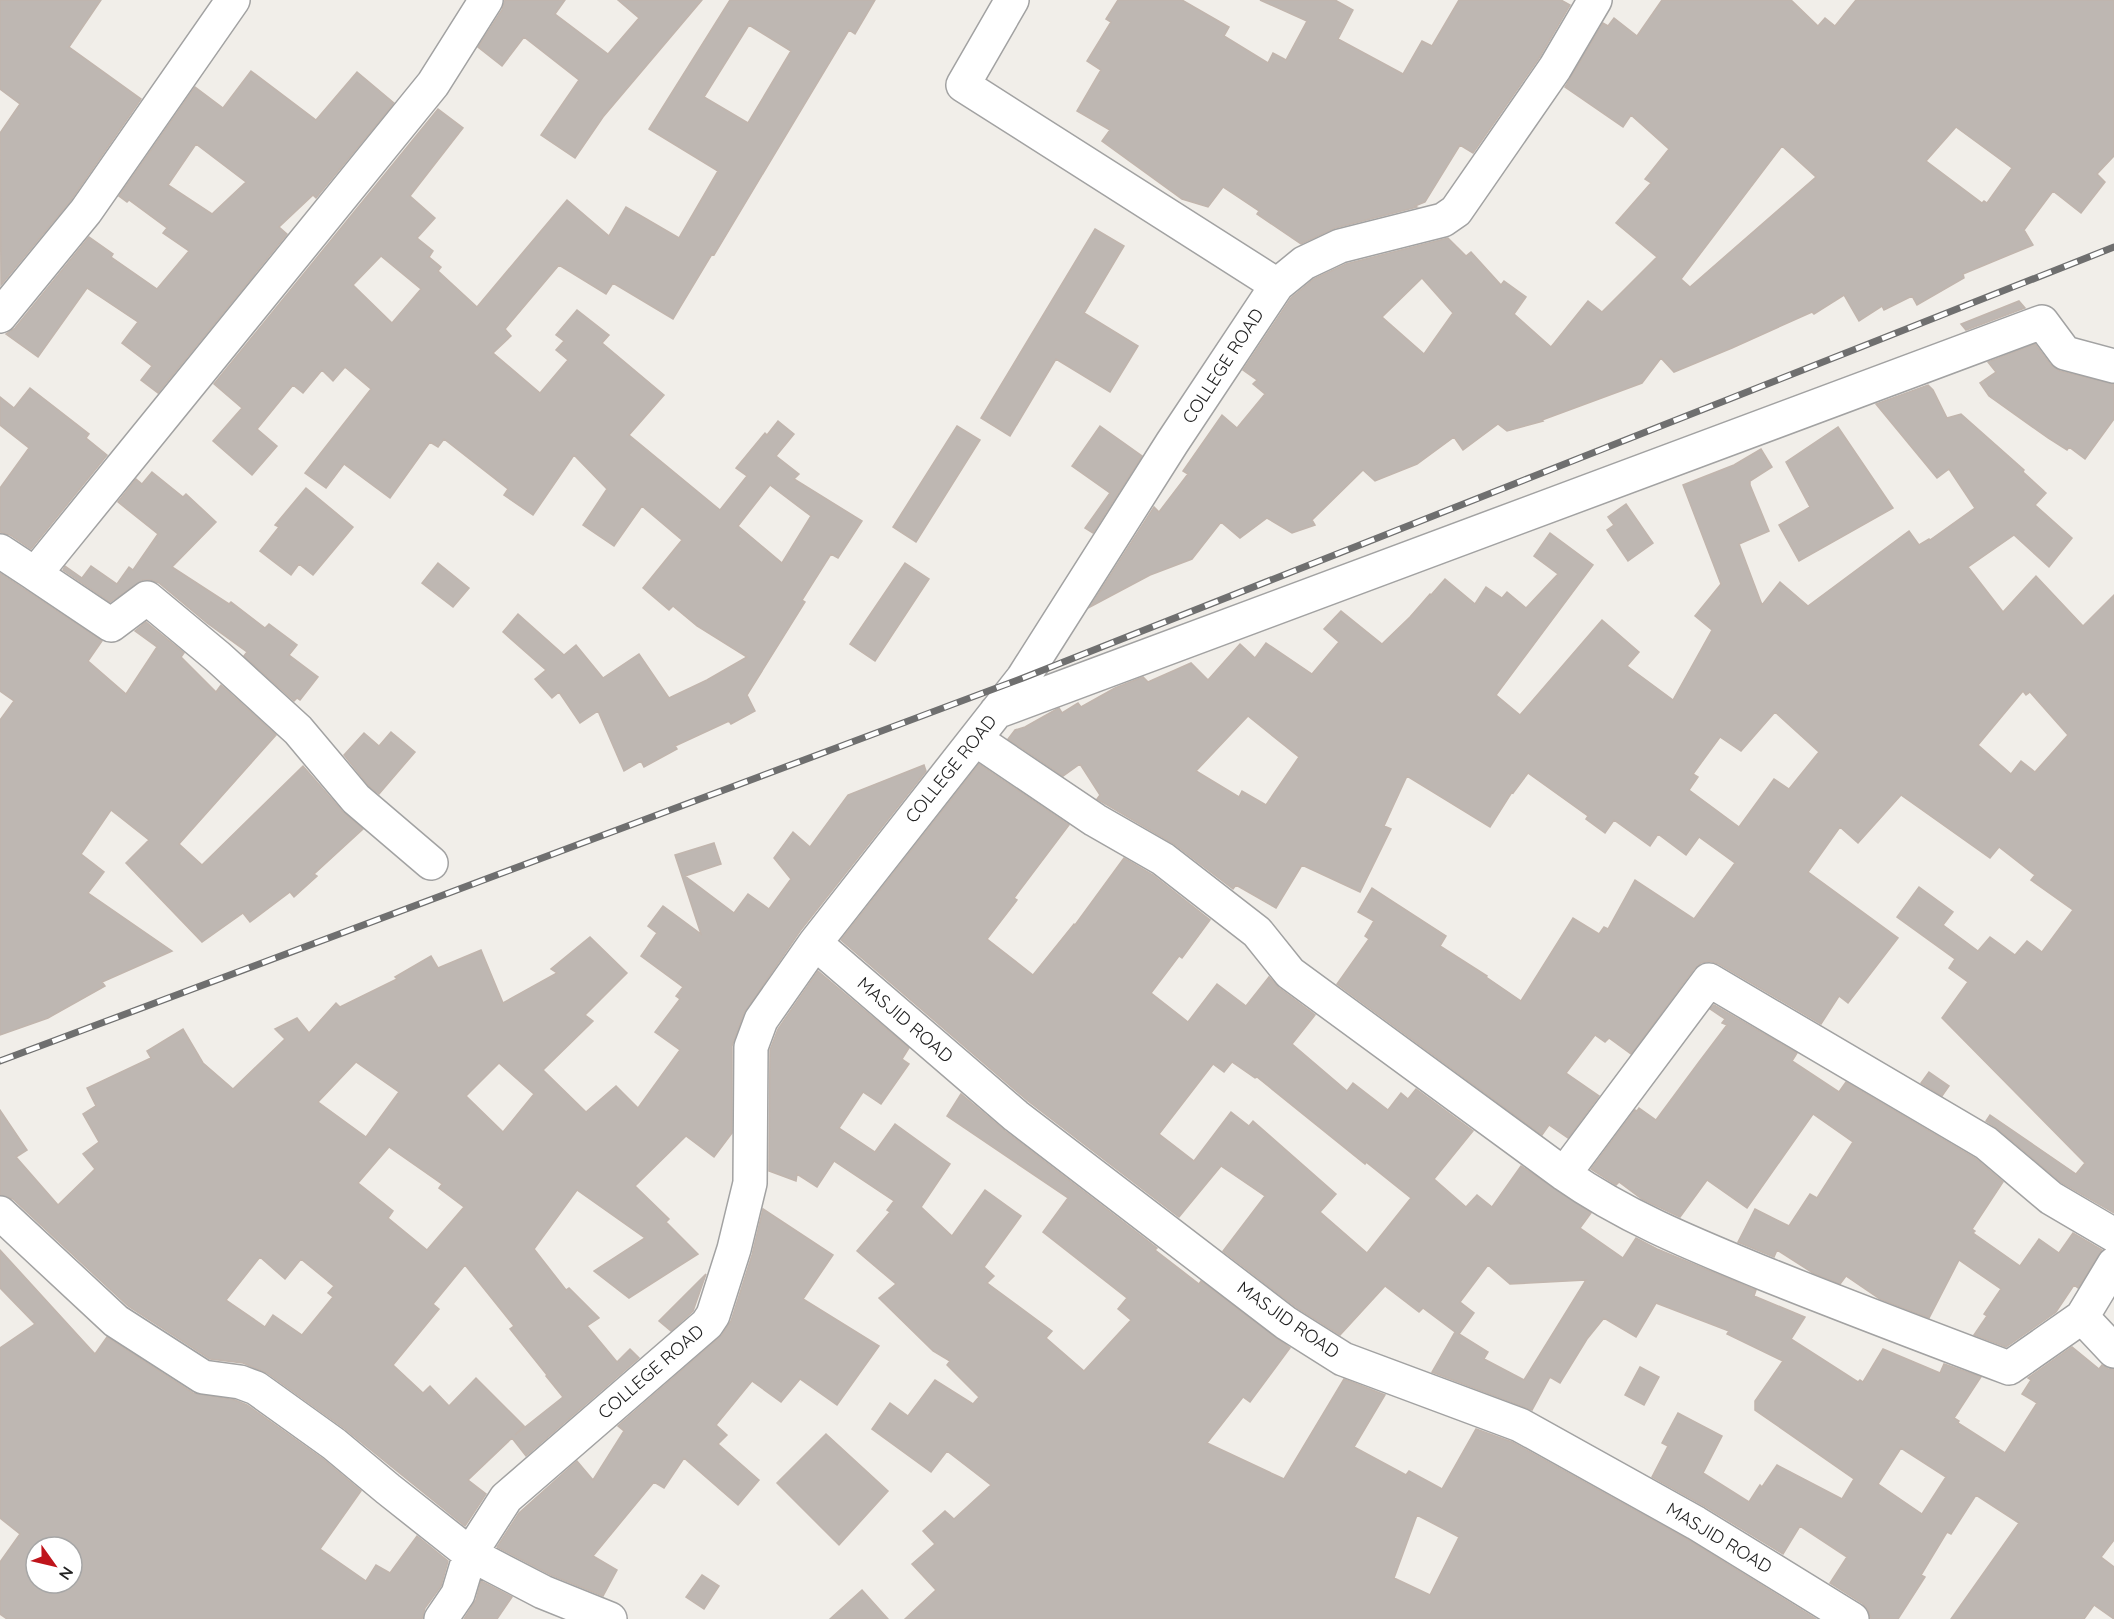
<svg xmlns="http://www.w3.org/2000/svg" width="2114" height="1619" viewBox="0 0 2114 1619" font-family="Quicksand,sans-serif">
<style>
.building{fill:#beb7b2;stroke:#c1b5ad;stroke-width:1.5;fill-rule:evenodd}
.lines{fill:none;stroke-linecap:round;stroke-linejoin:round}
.minor-casing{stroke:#a2a2a2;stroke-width:36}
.minor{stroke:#fff;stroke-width:33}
.rail-casing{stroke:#6f6f6f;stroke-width:7}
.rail{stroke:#fff;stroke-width:4.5;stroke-dasharray:14;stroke-linecap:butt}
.labels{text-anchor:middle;stroke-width:4.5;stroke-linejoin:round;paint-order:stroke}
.street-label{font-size:18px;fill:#212121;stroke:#fff}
</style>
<rect width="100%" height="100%" fill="#f1eee9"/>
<path class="building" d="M 0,0 L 101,0 L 69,47 L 141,99 L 71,200 L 1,285 L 0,133 L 20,104 L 0,89 Z
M 505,0 L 565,0 L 555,14 L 608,54 L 639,18 L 618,0 L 702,0 L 603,117 L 575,158 L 541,135 L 579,80 L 524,37 L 502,66 L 478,47 L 502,10 Z
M 730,0 L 875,0 L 855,34 L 849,30 L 714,255 L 712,254 L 673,319 L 613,283 L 606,294 L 559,265 L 505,329 L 511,336 L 493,353 L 540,393 L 568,360 L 556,350 L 564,341 L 556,335 L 577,310 L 609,335 L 602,343 L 664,395 L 629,435 L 720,510 L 747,476 L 736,468 L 765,433 L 767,435 L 778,421 L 794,434 L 776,456 L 799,474 L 794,479 L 862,521 L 838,558 L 831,554 L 802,600 L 805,602 L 747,695 L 755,711 L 731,724 L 729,721 L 675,746 L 677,749 L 644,767 L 641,761 L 624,771 L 598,711 L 580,723 L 559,692 L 552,698 L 535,679 L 546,670 L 503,632 L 518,614 L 564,655 L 576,645 L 603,678 L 639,654 L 669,698 L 707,680 L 747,657 L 697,626 L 673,606 L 669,610 L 643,588 L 682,540 L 642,506 L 614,546 L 583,525 L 607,489 L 574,455 L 533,515 L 504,495 L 508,489 L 444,439 L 438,447 L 430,442 L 390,498 L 344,464 L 326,488 L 305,473 L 371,389 L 345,367 L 333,381 L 322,370 L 303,393 L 293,385 L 257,429 L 277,446 L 252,475 L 213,441 L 242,408 L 214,384 L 438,109 L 463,128 L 410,196 L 435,218 L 417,238 L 433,251 L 429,257 L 441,267 L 438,271 L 477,307 L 567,200 L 609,236 L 626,207 L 679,238 L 718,171 L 649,129 ZM 749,25 L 791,51 L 748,123 L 704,97 ZM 381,256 L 421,289 L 392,323 L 353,285 ZM 770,485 L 811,516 L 782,563 L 738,526 Z
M 1118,0 L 1182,0 L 1229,27 L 1224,36 L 1268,63 L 1273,53 L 1286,60 L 1307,21 L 1260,0 L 1335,0 L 1353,10 L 1338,39 L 1403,74 L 1422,41 L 1432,46 L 1459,0 L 1561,0 L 1570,5 L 1539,58 L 1473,153 L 1460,145 L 1425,202 L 1415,206 L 1417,207 L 1335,228 L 1301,244 L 1257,214 L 1259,211 L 1223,187 L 1208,207 L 1182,199 L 1102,141 L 1110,130 L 1077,111 L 1101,70 L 1087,61 L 1111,22 L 1106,19 Z
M 1662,0 L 1791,0 L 1818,26 L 1825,18 L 1835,26 L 1856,0 L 2114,0 L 2114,156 L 2097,174 L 2105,182 L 2081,213 L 2053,191 L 2024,230 L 2033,245 L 1963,274 L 1964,278 L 1917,305 L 1912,296 L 1884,310 L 1882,306 L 1859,321 L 1844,295 L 1814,314 L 1812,312 L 1732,348 L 1674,372 L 1661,358 L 1642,383 L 1542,420 L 1543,421 L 1507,431 L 1498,424 L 1463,450 L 1454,437 L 1417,464 L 1375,481 L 1363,470 L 1312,520 L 1315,525 L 1292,533 L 1267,518 L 1240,538 L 1221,522 L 1192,559 L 1150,575 L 1090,607 L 1154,507 L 1159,512 L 1188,474 L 1183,471 L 1222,415 L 1237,428 L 1265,394 L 1253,384 L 1257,380 L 1243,370 L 1291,298 L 1314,279 L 1346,264 L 1448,238 L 1466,256 L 1471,252 L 1501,285 L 1504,281 L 1526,297 L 1514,314 L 1551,347 L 1588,301 L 1602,312 L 1657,257 L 1616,223 L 1651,183 L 1645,179 L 1669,149 L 1631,115 L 1623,127 L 1565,87 L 1603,23 L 1608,26 L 1614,18 L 1637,36 ZM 1956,127 L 2012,168 L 1987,203 L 1984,201 L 1982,203 L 1926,161 ZM 1782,146 L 1816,177 L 1690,287 L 1681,279 ZM 1422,278 L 1453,313 L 1424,354 L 1382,317 Z
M 251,71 L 316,120 L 357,72 L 394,103 L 316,198 L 313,195 L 279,227 L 287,234 L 158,393 L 141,380 L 152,366 L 122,343 L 138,322 L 87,288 L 38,357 L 6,334 L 15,328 L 89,237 L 113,254 L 111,257 L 157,289 L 189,251 L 163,233 L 167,228 L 129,200 L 127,202 L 119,196 L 195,87 L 223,108 ZM 196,144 L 246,182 L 212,214 L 168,185 Z
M 1095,229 L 1124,246 L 1084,313 L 1138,346 L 1110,392 L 1056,359 L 1010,436 L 981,418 Z
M 2019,301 L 2025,308 L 1966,330 L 1961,324 Z
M 2035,344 L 2050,364 L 2060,371 L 2114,384 L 2114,419 L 2085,459 L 2069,447 L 2067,450 L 2048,438 L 1989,396 L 1980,383 L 1996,372 L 1988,362 Z
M 1928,385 L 1933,390 L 1947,418 L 1961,414 L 2024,470 L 2023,472 L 2046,493 L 2035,505 L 2072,538 L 2049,567 L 2014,535 L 1968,567 L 2003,612 L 2036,576 L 2083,626 L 2114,595 L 2114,1213 L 2062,1183 L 1998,1129 L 1986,1121 L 1990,1115 L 2076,1174 L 2085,1163 L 1942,1018 L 1968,982 L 1949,968 L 1955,959 L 1897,917 L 1919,887 L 1953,912 L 1943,925 L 1978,951 L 1990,937 L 2015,955 L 2027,941 L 2042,952 L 2073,910 L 2031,880 L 2035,875 L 1999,847 L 1990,858 L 1901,795 L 1858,843 L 1840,827 L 1808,872 L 1898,938 L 1848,1003 L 1839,996 L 1821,1024 L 1719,964 L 1709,961 L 1701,963 L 1694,969 L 1631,1054 L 1609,1038 L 1605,1042 L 1595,1035 L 1566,1073 L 1599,1096 L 1568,1138 L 1549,1125 L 1542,1135 L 1337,984 L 1369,939 L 1365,936 L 1374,921 L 1358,912 L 1372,888 L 1446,936 L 1440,946 L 1487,976 L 1486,977 L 1521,1001 L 1573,918 L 1599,934 L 1604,927 L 1608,929 L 1635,880 L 1694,919 L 1735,863 L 1699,837 L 1686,855 L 1658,834 L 1650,846 L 1614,820 L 1605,833 L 1586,819 L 1588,816 L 1528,773 L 1513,793 L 1512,792 L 1490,827 L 1407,776 L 1384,826 L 1391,829 L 1360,892 L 1302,865 L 1276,908 L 1236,885 L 1233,889 L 1174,844 L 1097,799 L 1100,795 L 1080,764 L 1063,776 L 1008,739 L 1015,730 L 1025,727 L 1057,709 L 1059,708 L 1062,713 L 1078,703 L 1081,707 L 1115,688 L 1143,677 L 1148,682 L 1191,663 L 1208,680 L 1240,644 L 1255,658 L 1266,643 L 1312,674 L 1339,642 L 1324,629 L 1341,611 L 1382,644 L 1410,617 L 1430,594 L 1431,595 L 1445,579 L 1475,604 L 1486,587 L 1502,598 L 1507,592 L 1526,608 L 1558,574 L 1534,556 L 1550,533 L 1593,565 L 1496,695 L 1520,715 L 1602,620 L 1639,652 L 1627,666 L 1673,700 L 1712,630 L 1695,616 L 1721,584 L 1683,485 L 1734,465 L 1761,449 L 1772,467 L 1750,481 L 1750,485 L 1769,531 L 1739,544 L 1762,605 L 1780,582 L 1808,606 L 1909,531 L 1919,545 L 1929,539 L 1930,540 L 1975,508 L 1949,469 L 1937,478 L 1876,404 ZM 2023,691 L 2026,695 L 2030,692 L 2068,735 L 2035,772 L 2021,761 L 2011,774 L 1978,745 ZM 1775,712 L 1819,752 L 1789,789 L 1774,779 L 1739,827 L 1689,790 L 1698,777 L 1693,774 L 1720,737 L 1741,751 ZM 1248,716 L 1299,757 L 1266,805 L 1242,791 L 1239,797 L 1196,771 Z
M 30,388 L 89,434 L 86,438 L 107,455 L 31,549 L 10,535 L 0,532 L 0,488 L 29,448 L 0,425 L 0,397 L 14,408 Z
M 957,426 L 980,440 L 916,542 L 893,527 Z
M 1100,426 L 1142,456 L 1093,533 L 1085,528 L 1110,493 L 1072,466 Z
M 1838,427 L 1893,508 L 1799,561 L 1779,525 L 1810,507 L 1786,462 Z
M 152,472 L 183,497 L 186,494 L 216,522 L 172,567 L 229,604 L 231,602 L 265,628 L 269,624 L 297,645 L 289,655 L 318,677 L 300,700 L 297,698 L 294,701 L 244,656 L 247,652 L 207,623 L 159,583 L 151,580 L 143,580 L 110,602 L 63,570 L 65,566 L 82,578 L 91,566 L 117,584 L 129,567 L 133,570 L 158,534 L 118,502 L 136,479 L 142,484 Z
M 306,488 L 353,527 L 313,575 L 299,564 L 291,575 L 260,551 L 279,527 L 275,525 Z
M 1626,504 L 1653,543 L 1628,561 L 1607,530 L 1614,525 L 1608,517 Z
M 438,563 L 469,588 L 453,607 L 422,583 Z
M 905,563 L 929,579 L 875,661 L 850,644 Z
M 0,573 L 102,641 L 88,661 L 126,694 L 157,647 L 135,631 L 146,622 L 184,653 L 181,657 L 216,692 L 221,685 L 276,735 L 179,844 L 202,865 L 303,766 L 342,811 L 363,829 L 314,874 L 317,876 L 294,897 L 290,892 L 250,922 L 243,913 L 202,942 L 126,863 L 149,840 L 111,810 L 81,854 L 104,872 L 88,893 L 172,951 L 102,982 L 105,986 L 48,1018 L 0,1035 L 0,720 L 14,701 L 0,691 Z
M 391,732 L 415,752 L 379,794 L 369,786 L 344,755 L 364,733 L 379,746 Z
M 979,764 L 1069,825 L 1014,898 L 1017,900 L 987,939 L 1033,975 L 1074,924 L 1075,925 L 1124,858 L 1153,875 L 1210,920 L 1182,958 L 1179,956 L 1151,993 L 1188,1022 L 1217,984 L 1246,1006 L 1269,977 L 1279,988 L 1315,1015 L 1292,1044 L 1347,1091 L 1353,1083 L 1388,1110 L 1401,1093 L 1408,1099 L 1416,1089 L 1473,1131 L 1434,1179 L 1466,1207 L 1477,1195 L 1492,1207 L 1521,1166 L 1591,1213 L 1580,1228 L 1623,1258 L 1636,1238 L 1657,1249 L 1756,1290 L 1754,1296 L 1805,1317 L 1791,1339 L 1858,1382 L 1860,1380 L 1863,1382 L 1883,1349 L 1940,1373 L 1944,1364 L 1981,1377 L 1954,1418 L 1959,1421 L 1958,1423 L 2005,1453 L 2037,1403 L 2022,1394 L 2031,1380 L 2028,1378 L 2072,1347 L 2099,1369 L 2102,1365 L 2108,1369 L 2114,1369 L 2114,1540 L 2101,1557 L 2114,1567 L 2114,1619 L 2094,1605 L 2084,1619 L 1951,1619 L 2019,1523 L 1976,1495 L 1951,1534 L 1947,1532 L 1921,1575 L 1925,1577 L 1898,1619 L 1871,1619 L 1868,1610 L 1862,1603 L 1830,1583 L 1847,1557 L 1800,1526 L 1783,1554 L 1706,1507 L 1652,1477 L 1668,1446 L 1662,1443 L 1678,1413 L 1722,1436 L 1703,1473 L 1749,1502 L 1760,1485 L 1762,1487 L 1777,1465 L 1842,1499 L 1854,1479 L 1755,1410 L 1755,1401 L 1783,1361 L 1727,1334 L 1729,1331 L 1656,1303 L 1636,1337 L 1604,1318 L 1587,1339 L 1560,1383 L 1550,1377 L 1532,1410 L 1432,1372 L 1455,1332 L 1423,1308 L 1419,1312 L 1385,1286 L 1340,1335 L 1297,1308 L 1223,1251 L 1265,1196 L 1221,1166 L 1179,1217 L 1028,1101 L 841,940 ZM 1232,1062 L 1255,1078 L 1257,1077 L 1365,1164 L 1366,1162 L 1411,1198 L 1367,1253 L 1320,1212 L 1336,1194 L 1253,1121 L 1249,1126 L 1231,1112 L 1194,1161 L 1159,1134 L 1213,1064 L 1224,1072 ZM 1488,1265 L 1510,1284 L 1586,1280 L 1524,1380 L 1484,1359 L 1488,1352 L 1459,1334 L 1474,1313 L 1460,1302 ZM 1901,1448 L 1946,1477 L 1922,1514 L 1878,1484 Z
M 924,765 L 926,771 L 800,931 L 744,1013 L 732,1046 L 732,1133 L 714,1157 L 686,1136 L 635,1186 L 669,1219 L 666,1222 L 698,1254 L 629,1298 L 594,1271 L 645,1238 L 577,1190 L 534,1249 L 566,1290 L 569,1288 L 599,1318 L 587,1326 L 617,1362 L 630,1349 L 639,1358 L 526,1456 L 512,1438 L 468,1480 L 486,1494 L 465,1526 L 345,1429 L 267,1373 L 243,1363 L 210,1359 L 128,1306 L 13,1199 L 0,1195 L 0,1110 L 27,1150 L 16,1157 L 58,1205 L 95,1169 L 83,1154 L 99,1142 L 83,1114 L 96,1106 L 87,1088 L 151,1058 L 147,1051 L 183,1029 L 203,1063 L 233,1089 L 285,1039 L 275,1029 L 297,1018 L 309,1033 L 336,1003 L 340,1007 L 397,979 L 395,977 L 431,956 L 438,968 L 481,950 L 503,1003 L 557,973 L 551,969 L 590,937 L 627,973 L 585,1015 L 593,1021 L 543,1070 L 586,1112 L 616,1086 L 638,1108 L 680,1050 L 655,1032 L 680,999 L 676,996 L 683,987 L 641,956 L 657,933 L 648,926 L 663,906 L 701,934 L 675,855 L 714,843 L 721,864 L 685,876 L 734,913 L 748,894 L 769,909 L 791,879 L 774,858 L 793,832 L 810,847 L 848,795 ZM 356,1062 L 399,1092 L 366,1137 L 318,1102 ZM 499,1063 L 534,1094 L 503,1132 L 466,1096 ZM 389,1147 L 442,1184 L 439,1188 L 464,1207 L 427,1250 L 388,1218 L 393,1211 L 358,1183 ZM 260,1257 L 285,1279 L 301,1259 L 334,1286 L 328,1293 L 333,1297 L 302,1335 L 273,1315 L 265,1327 L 226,1300 ZM 465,1265 L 514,1326 L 510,1329 L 547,1375 L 546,1376 L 563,1397 L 515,1435 L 524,1426 L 476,1378 L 449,1406 L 430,1386 L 423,1393 L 393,1365 L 439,1309 L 433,1304 Z
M 818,971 L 909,1048 L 902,1059 L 909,1064 L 881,1104 L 863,1092 L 839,1128 L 875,1152 L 895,1124 L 950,1164 L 921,1207 L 952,1236 L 985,1190 L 1021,1216 L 984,1267 L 994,1276 L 987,1283 L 1052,1331 L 1046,1338 L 1084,1371 L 1131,1320 L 1118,1309 L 1127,1298 L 1043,1232 L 1068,1198 L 947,1116 L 961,1094 L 1005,1131 L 1157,1248 L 1155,1250 L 1199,1284 L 1201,1281 L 1290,1348 L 1250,1402 L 1243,1397 L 1207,1443 L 1284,1479 L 1344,1379 L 1385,1395 L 1354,1447 L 1406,1475 L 1409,1471 L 1442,1489 L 1476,1429 L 1512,1442 L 1687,1539 L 1816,1619 L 905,1619 L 936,1590 L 912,1564 L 935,1544 L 923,1531 L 945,1511 L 954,1519 L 991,1485 L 947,1451 L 931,1472 L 872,1429 L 890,1403 L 908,1416 L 935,1380 L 973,1404 L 979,1397 L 947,1365 L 950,1361 L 933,1351 L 879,1298 L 896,1284 L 857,1251 L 890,1212 L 887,1210 L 894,1201 L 834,1161 L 817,1187 L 797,1174 L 796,1181 L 769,1171 L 770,1050 L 778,1029 ZM 1417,1515 L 1459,1537 L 1430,1595 L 1394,1578 Z
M 1714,1005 L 1797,1053 L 1792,1061 L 1839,1092 L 1846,1082 L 1975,1158 L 2003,1182 L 1972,1229 L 1975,1231 L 1973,1233 L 2020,1266 L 2039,1239 L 2059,1253 L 2073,1233 L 2102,1250 L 2078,1288 L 2074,1285 L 2056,1312 L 2006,1347 L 1974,1335 L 1987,1316 L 1984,1314 L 2001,1289 L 1959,1260 L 1929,1318 L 1880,1299 L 1846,1276 L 1840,1284 L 1813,1273 L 1777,1250 L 1774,1257 L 1738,1242 L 1755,1209 L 1789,1226 L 1810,1194 L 1817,1198 L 1853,1142 L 1813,1114 L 1747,1208 L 1707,1180 L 1680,1217 L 1642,1199 L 1619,1182 L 1616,1185 L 1591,1169 L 1635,1110 L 1637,1111 L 1639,1108 L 1656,1120 L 1699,1062 L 1727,1025 L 1722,1023 L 1725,1019 L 1710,1009 Z
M 1929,1072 L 1949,1086 L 1942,1096 L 1921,1083 Z
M 763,1209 L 833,1255 L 803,1299 L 879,1346 L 837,1405 L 800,1379 L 781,1402 L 752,1381 L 716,1425 L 727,1435 L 718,1444 L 759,1480 L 738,1505 L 684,1458 L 664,1488 L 654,1482 L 593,1556 L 617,1570 L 603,1596 L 551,1575 L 497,1547 L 519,1513 L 577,1461 L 593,1480 L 624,1431 L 618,1426 L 722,1335 L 731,1321 L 752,1255 Z
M 0,1250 L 95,1354 L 107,1337 L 193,1393 L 235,1400 L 247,1405 L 323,1459 L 361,1491 L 320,1549 L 366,1581 L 376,1565 L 390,1573 L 417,1536 L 448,1561 L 441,1586 L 425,1608 L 422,1619 L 7,1619 L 0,1614 L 0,1562 L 20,1534 L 0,1518 L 0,1348 L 35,1324 L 0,1288 ZM 36,1547 L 72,1547 L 72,1583 L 36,1583 Z
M 706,1274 L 693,1311 L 671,1331 L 659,1321 Z
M 1640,1367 L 1659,1377 L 1644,1405 L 1625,1395 Z
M 826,1434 L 888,1491 L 839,1545 L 777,1483 Z
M 702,1575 L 719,1586 L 704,1609 L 686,1597 Z
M 481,1581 L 512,1597 L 497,1619 L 464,1619 L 476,1600 Z
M 862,1590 L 888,1619 L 830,1619 Z"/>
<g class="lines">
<defs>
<path id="minor" d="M 1012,0 L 963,85 L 1277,285
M 0,316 L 86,211 L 233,0
M 0,551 L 35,574 L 433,84 L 486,0
M 35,574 L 111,625 L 147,598 L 218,657 L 298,730 L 356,799 L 431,863
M 996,712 L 2042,322 L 2065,353 L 2114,366
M 975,739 L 1095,820 L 1163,859 L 1257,932 L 1290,973 L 1564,1174 C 1625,1217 1695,1245 1763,1273 C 1845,1306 1927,1337 2009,1368 L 2082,1317 L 2114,1264
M 815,943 L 1016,1116 L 1286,1323 L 1343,1359 L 1520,1425 L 1696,1523 L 1852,1619
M 1564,1174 L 1709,980 L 1986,1143 L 2051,1198 L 2114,1235
M 0,1213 L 116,1321 L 203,1377 L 240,1382 L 256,1388 L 334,1444 L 388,1489 L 470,1554 L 543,1592 L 610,1619
M 2082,1317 L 2114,1351
M 441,1619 L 458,1594 L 470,1554 L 506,1498 L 707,1324 L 713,1315 L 734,1249 L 750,1183 L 751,1047 L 761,1020 L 815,943 L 1023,678 L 1172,443 L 1277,285 L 1304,263 L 1340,246 L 1443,220 L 1456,211 L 1555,68 L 1595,0"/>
</defs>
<use href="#minor" class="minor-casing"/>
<use href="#minor" class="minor"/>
<defs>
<path id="rail" d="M 0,1061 L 1023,678 L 2114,247"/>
</defs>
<use href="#rail" class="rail-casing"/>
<use href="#rail" class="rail"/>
</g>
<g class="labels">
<g class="street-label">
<text transform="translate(1223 366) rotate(-57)" y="6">COLLEGE ROAD</text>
<text transform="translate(951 769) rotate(-51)" y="6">COLLEGE ROAD</text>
<text transform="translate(905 1020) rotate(41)" y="6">MASJID ROAD</text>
<text transform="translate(1288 1320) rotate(35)" y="6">MASJID ROAD</text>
<text transform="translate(651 1372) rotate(-41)" y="6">COLLEGE ROAD</text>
<text transform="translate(1719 1538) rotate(31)" y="6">MASJID ROAD</text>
</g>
</g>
<g transform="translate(54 1565) rotate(124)"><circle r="28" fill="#ffffff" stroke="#a6a6a6" stroke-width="1.5"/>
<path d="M0-4.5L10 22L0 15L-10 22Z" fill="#bf141b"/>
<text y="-9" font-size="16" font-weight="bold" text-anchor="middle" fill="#212121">N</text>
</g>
</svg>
